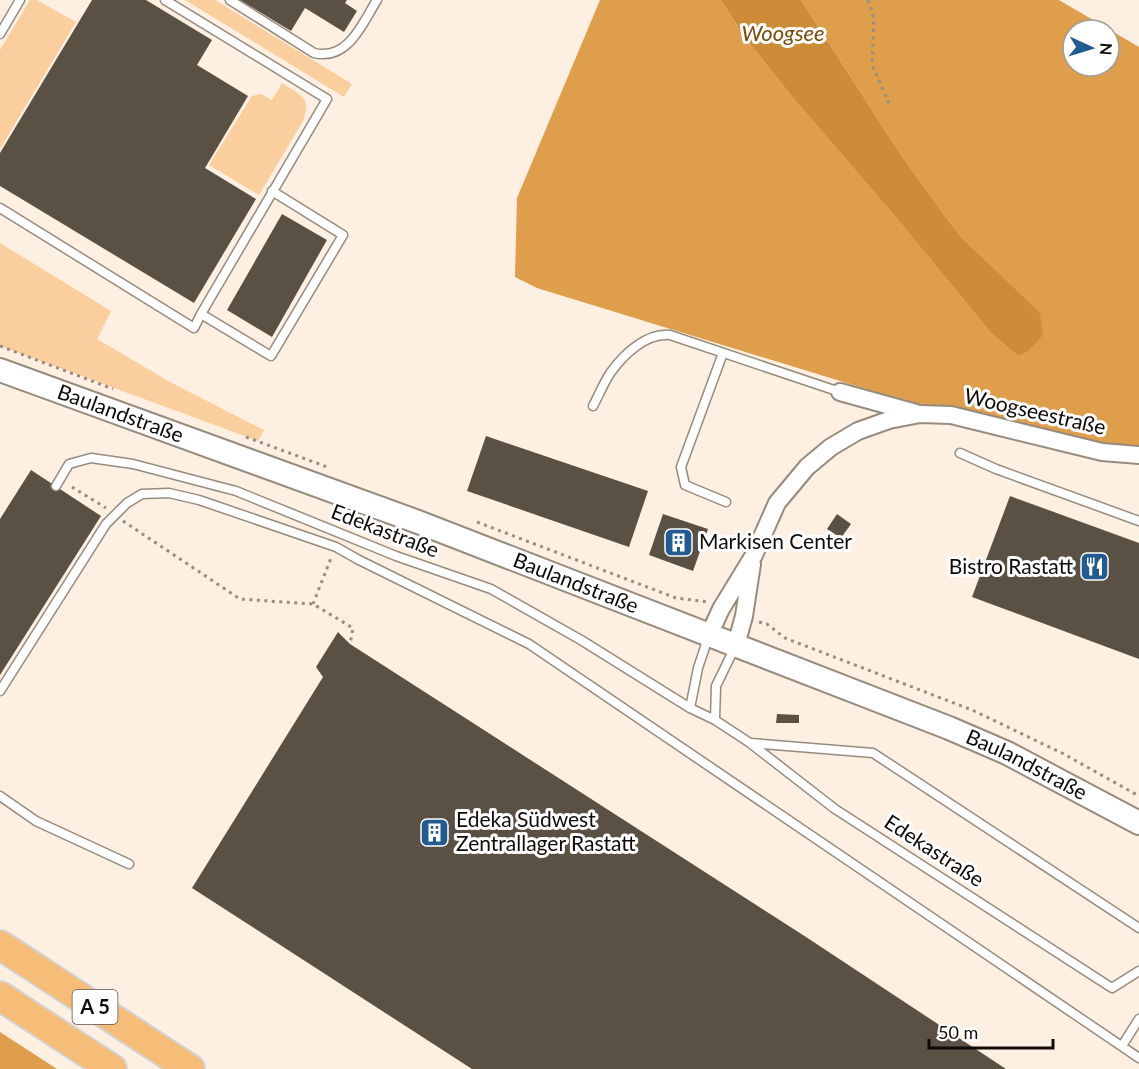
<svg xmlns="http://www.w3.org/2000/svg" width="1139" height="1069" viewBox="0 0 1139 1069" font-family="Lato,sans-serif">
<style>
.green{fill:#facf9d}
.forest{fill:#df9e4b;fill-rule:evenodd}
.water{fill:#cd8d38}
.building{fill:#5a5044}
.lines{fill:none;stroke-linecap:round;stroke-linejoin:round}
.lane-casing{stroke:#978b7e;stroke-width:11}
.street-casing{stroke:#978b7e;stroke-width:20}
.secondary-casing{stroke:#978b7e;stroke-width:26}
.highway-casing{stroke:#d4d3d2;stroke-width:32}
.path{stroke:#978d83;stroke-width:3;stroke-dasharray:3 4.5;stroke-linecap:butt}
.lane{stroke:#fff;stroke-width:8}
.street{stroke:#fff;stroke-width:16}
.secondary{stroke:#fff;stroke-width:22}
.highway{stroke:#f5bd78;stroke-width:28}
.labels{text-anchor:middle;stroke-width:6;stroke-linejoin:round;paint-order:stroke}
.shield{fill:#fff;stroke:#585451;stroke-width:1.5}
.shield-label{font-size:20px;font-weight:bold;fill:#100b07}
.street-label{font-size:21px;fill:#100b07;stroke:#fff}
.poi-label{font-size:21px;fill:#100b07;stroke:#fff;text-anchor:start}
.water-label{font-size:22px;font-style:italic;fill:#784d0c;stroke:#fff}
</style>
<rect width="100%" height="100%" fill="#fdefe1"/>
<path class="green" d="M 30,0 L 37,0 L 76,22 L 0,149 L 0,50 Z
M 185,0 L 215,0 L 352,84 L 344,97 Z
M 282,83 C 300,95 312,97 303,121 L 259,195 L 209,165 L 252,96 L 261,94 L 272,100 Z
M 0,243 L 111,311 L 97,339 L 170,382 L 264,430 L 258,441 L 0,346 Z"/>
<path class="forest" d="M 600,0 L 721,0 L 746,39 L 793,98 L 898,220 L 991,333 L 1018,356 L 1039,313 L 962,238 L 945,216 L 901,155 L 801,0 L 1059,0 L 1139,47 L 1139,455 L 951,415 L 537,288 L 515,277 L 517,198 ZM 1073,30 L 1109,30 L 1109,66 L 1073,66 Z
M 0,1032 L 57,1069 L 0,1069 Z"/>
<path class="water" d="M 721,0 L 801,0 L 901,155 L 945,216 L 962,238 L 1040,313 L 1043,335 L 1028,351 L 1018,356 L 991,333 L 898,220 L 793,98 L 746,39 Z"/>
<path class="building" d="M 92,0 L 146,0 L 212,40 L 197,65 L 248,96 L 205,168 L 256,199 L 194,303 L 0,186 L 0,153 Z
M 240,0 L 347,0 L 345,3 L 357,11 L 344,32 L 305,8 L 291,31 Z
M 282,214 L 327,240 L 272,337 L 227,310 Z
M 486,436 L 648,491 L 629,547 L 467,491 Z
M 31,470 L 101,516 L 0,675 L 0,519 Z
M 1010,496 L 1139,543 L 1139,659 L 972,597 Z
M 663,514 L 708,529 L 693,571 L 649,555 Z
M 837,514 L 851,524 L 841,538 L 827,529 Z
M 338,632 L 350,644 L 806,937 L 1006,1069 L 472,1069 L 192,888 L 323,677 L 316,667 Z
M 777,714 L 799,715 L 799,723 L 776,723 Z"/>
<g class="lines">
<defs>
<path id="lane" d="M 165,0 L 327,99 L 201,314 L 271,356 L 343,235 L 272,191
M 230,0 L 314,53 C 348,61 362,24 377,0
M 0,34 L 20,0
M 0,208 L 194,328 L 201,314
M 723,353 L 681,467 L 685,485 L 726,502
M 593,406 C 599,395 604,382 611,372 C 624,354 646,333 670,335 L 840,392
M 960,453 L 996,469 L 1139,521
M 56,486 L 69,464 L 91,458 L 133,464 L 236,491 L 396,556 L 491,589 L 581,640 L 690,708 L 715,720 L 750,743 L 835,809 L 1112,988 L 1139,971
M 0,691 L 106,524 L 127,503 L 142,494 L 169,493 L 199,500 L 336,547 L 359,560 L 529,644 L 1139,1058
M 690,708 L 698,668 L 709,635
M 715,720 L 716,686 L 735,647
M 751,743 L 873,753 L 1139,928
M 0,796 L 36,821 L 129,864
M 1122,1046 L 1139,1019"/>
<path id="street" d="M 840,392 L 916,413
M 709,635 L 721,609 L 754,555 L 777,503 L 807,467 L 831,447 L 858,431 L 889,420 L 920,414 L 951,415 L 1102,452 L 1139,455
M 736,645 L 744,616 L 752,564"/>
<g id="secondary">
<path id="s1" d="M 0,370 L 418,522 L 949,728 L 1007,753 L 1139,823"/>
</g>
<path id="highway" d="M 0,945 L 190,1069
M 0,996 L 112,1069"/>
</defs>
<use href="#lane" class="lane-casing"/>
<use href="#street" class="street-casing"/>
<use href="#secondary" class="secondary-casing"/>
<use href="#highway" class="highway-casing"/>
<path class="path" d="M 868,0 L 874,18 L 872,64 L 891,108
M 0,346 L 113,389
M 246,437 L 330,468
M 72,487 L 106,508
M 123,521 L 240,599 L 313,604 L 353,628 L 350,644
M 477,522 L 676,598 L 708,602
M 313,604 L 331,558
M 759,622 L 767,624 L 785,638 L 972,710 L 1062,753 L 1139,796"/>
<use href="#lane" class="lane"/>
<use href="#street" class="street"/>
<use href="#secondary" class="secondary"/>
<use href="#highway" class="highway"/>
</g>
<defs>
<symbol id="building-square" viewBox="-11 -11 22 22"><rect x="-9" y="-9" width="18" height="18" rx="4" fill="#215b92" stroke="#fff"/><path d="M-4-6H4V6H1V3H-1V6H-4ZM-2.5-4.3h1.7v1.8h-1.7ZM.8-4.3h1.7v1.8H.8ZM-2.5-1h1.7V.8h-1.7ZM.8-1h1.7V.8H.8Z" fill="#fff"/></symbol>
<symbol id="restaurant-square" viewBox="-11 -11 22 22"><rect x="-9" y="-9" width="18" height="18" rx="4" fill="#215b92" stroke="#fff"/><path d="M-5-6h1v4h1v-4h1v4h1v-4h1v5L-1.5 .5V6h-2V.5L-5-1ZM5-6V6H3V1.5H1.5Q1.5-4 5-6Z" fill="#fff"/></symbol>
</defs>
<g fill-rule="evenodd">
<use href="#building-square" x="662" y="526" width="33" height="33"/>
<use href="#restaurant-square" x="1078" y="550" width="33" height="33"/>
<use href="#building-square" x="418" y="816" width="33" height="33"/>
</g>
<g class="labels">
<rect class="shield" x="72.5" y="990" width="45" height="34" rx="4.5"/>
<g class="shield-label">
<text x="95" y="1014">A 5</text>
</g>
<g class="street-label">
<text transform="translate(1035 412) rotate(13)" y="7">Woogseestraße</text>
<text dy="7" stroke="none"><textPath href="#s1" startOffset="128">Baulandstraße</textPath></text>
<text transform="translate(385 531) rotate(21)" y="7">Edekastraße</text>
<text dy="7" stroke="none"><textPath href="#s1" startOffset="614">Baulandstraße</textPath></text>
<text dy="7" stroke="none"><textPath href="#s1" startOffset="1100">Baulandstraße</textPath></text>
<text transform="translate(934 851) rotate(33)" y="7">Edekastraße</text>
</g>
<g class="poi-label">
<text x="699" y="549">Markisen Center</text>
<text x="1073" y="574" text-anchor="end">Bistro Rastatt</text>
<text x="456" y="827">Edeka Südwest<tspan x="456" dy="24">Zentrallager Rastatt</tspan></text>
</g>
<g class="water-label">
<text x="783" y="41">Woogsee</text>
</g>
</g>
<g transform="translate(1091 48) rotate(94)"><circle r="28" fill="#ffffff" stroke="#9f9d9c" stroke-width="1.5"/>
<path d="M0-4.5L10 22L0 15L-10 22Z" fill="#215b92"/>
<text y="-9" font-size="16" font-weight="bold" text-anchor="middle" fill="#100b07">N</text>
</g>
<path d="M929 1039v9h124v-9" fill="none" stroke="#100b07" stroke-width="3"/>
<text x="938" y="1039" font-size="18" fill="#100b07" stroke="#ffffff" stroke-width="4.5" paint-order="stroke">50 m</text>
</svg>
